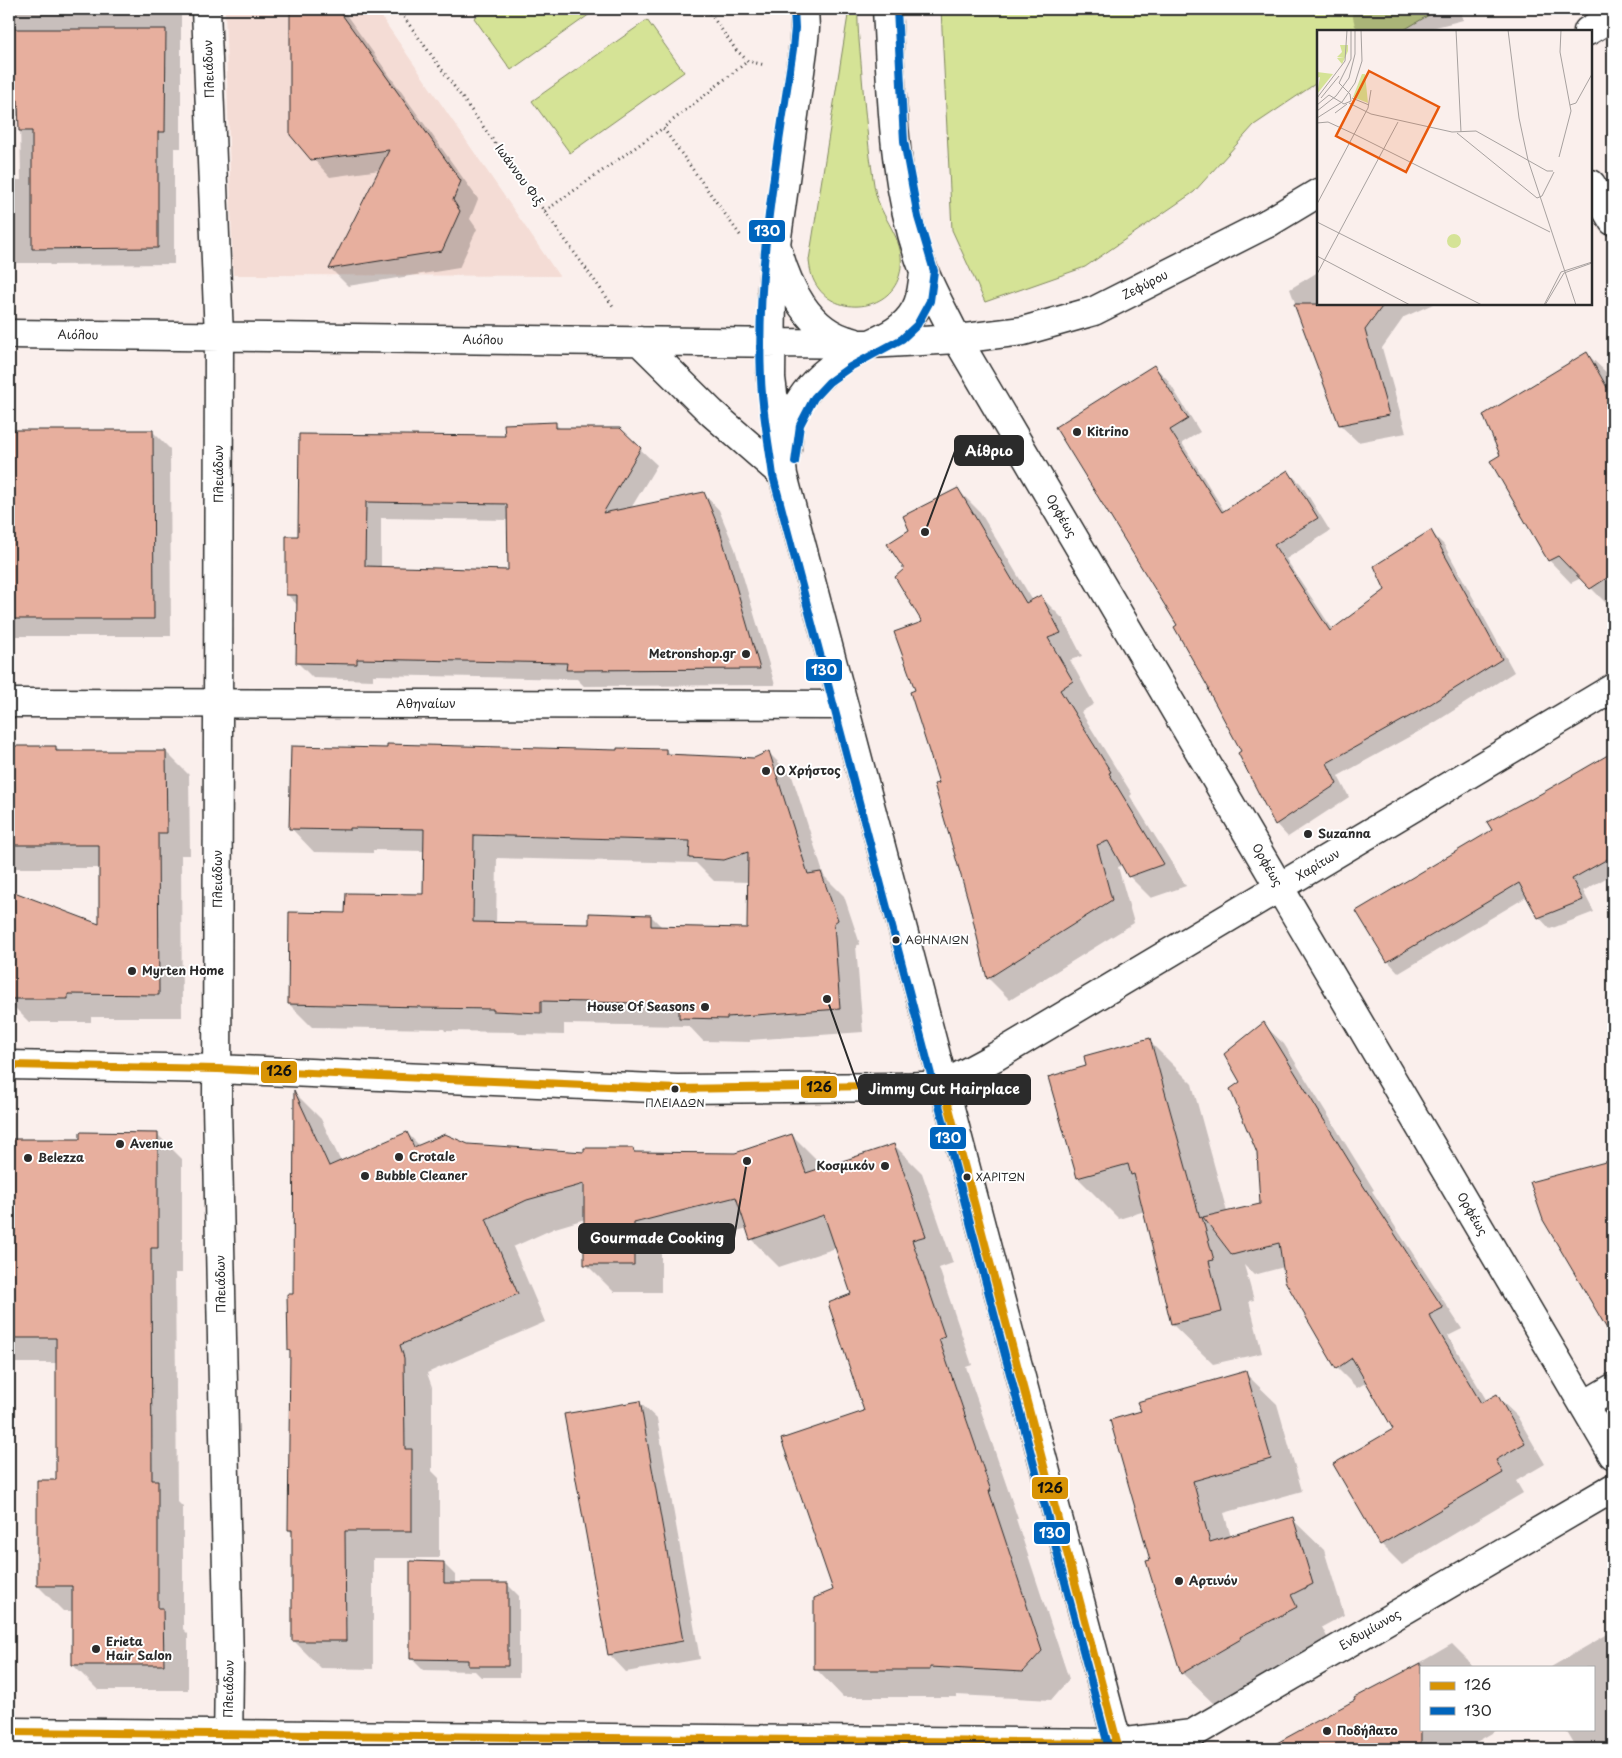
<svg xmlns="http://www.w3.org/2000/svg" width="1622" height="1758" viewBox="0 0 1622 1758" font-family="'Playpen Sans',sans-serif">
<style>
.built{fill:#f4dcd5}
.green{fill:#d5e396;stroke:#808760}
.shadow{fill:#0003;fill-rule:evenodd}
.building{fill:#e7af9e;stroke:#2b2b2b;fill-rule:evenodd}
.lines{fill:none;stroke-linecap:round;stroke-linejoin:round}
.street-casing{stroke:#2b2b2b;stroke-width:31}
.secondary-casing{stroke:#2b2b2b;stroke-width:31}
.path{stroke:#2b2b2b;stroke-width:3;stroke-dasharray:1 4;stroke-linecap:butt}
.street{stroke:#fff;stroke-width:28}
.secondary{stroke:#fff;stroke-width:28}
.bus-1-casing{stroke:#fff;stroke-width:11}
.bus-2-casing{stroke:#fff;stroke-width:11}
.bus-1{stroke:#d89406;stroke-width:8}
.bus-2{stroke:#0065bd;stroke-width:8}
.poi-dot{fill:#2b2b2b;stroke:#fff;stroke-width:2}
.labels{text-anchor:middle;stroke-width:4;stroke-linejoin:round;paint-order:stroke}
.bus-label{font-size:11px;fill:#2b2b2b;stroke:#fff;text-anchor:start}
.street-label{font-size:12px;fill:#2b2b2b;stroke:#fff}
.poi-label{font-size:12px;font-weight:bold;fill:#2b2b2b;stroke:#fff;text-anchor:start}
.inset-road{fill:none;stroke:#a7a19f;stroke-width:1}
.view{fill:#e8590c;fill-opacity:0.15;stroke:#e8590c;stroke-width:2.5}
.inset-edge{fill:none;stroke:#2b2b2b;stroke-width:2.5}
.leader{fill:none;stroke:#2b2b2b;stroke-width:2}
.callout-dot{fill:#2b2b2b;stroke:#fff;stroke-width:2}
.callout{fill:#2b2b2b;stroke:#2b2b2b;stroke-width:2}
.callout-label{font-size:14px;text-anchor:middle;font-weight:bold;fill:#fff}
.line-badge{stroke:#fff;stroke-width:2}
.badge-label{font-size:14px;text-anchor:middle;font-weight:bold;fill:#fff}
.pale-badge-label{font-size:14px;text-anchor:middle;font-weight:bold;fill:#111}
</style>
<rect width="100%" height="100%" fill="#faefec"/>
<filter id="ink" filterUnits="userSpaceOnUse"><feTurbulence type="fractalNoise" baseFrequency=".02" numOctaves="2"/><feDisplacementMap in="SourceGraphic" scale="10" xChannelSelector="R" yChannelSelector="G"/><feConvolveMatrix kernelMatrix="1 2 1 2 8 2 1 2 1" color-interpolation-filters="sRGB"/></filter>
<g filter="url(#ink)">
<path class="built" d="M 225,9 L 376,9 L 559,276 L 233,275 Z"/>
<path class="green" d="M 487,9 L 597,9 L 511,70 L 474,18 Z
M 849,9 L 858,9 C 857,31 861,55 862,77 C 864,104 867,130 870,157 C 872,169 873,182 876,195 C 884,223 907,241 900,273 C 892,310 840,317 819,289 C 812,280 810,271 809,260 Z
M 941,9 L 1439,9 L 1402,31 L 1318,31 L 1318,82 L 1254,125 L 1194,192 L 1085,267 L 985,302 L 952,230 Z
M 647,20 L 684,72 L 570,153 L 532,101 Z"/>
<path class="shadow" d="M 9,9 L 181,9 L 181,148 L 174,148 L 174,264 L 50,265 L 48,263 L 9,263 L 9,180 L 21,180 L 20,116 L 9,116 Z
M 291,9 L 342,9 L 478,199 L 470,219 L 477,229 L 459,268 L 348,286 L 331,269 L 380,170 L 330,177 L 291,135 Z
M 1351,9 L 1461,9 L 1463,20 L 1420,31 L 1361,31 L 1355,26 Z
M 1318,272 L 1318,304 L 1433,304 L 1404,317 L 1382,348 L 1406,433 L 1358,442 L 1340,425 L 1290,289 Z
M 1587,354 L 1610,376 L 1613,383 L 1613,610 L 1581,578 L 1571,583 L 1549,560 L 1502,455 Z
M 1154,366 L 1167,379 L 1200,432 L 1182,443 L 1225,512 L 1288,472 L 1301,484 L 1330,531 L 1286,559 L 1333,630 L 1386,590 L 1431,532 L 1444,545 L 1514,672 L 1434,723 L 1338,776 L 1349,797 L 1288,837 L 1276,824 L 1243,751 L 1179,625 Z
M 555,424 L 561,429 L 640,449 L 657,465 L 631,508 L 703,493 L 719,510 L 735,549 L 775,685 L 584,686 L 577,679 L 373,675 L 373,680 L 313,678 L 297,662 L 298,606 L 287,594 L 300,538 L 300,435 L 506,437 ZM 381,518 L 508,520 L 510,571 L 381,568 Z
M 152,431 L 170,449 L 171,636 L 9,636 L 9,441 Z
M 957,489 L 980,512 L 1033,601 L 1041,597 L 1063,619 L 1082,656 L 1070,660 L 1094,704 L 1081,712 L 1132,794 L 1130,796 L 1186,886 L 1151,898 L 1129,876 L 1123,865 L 1118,867 L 1134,923 L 1010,1000 L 988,978 L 917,691 L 924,623 L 906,570 L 911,530 Z
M 9,747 L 55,747 L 61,752 L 166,752 L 189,775 L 190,855 L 181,855 L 182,1017 L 91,1017 L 91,1022 L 29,1022 L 9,1002 L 9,892 L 100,926 L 100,868 L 9,868 Z
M 666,750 L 671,756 L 754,759 L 769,753 L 792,776 L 824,876 L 844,896 L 860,944 L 856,946 L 863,1032 L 750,1040 L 750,1042 L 703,1041 L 689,1026 L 564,1024 L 564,1035 L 518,1034 L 516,1032 L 445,1031 L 444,1029 L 312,1027 L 289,1004 L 347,914 L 424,895 L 425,851 L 373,850 L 373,853 L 314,852 L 291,828 L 618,751 ZM 497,858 L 696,863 L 714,881 L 749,882 L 748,930 L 663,928 L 651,916 L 590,926 L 496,924 Z
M 1613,754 L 1613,874 L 1583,891 L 1594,912 L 1550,929 L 1539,917 L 1528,896 L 1399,973 L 1388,961 L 1531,801 Z
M 1263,1024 L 1284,1044 L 1374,1190 L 1372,1191 L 1462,1329 L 1448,1336 L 1487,1401 L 1496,1396 L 1517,1416 L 1545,1464 L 1516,1481 L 1523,1493 L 1402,1565 L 1381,1544 L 1394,1429 L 1367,1382 L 1357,1388 L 1337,1368 L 1284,1267 L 1254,1275 L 1244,1265 L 1254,1300 L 1249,1301 L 1262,1353 L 1213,1364 L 1172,1324 L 1145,1211 L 1119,1219 L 1078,1178 L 1050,1078 L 1088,1067 L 1151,1043 L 1192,1084 L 1227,1212 L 1261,1205 L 1258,1153 L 1241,1083 Z
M 295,1093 L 321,1119 L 341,1162 L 407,1133 L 420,1146 L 467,1145 L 585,1153 L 633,1150 L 637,1153 L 735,1155 L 792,1135 L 820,1163 L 822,1169 L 894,1145 L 922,1173 L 953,1263 L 939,1268 L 972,1365 L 966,1367 L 1018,1519 L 1016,1519 L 1069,1679 L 1051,1700 L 957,1695 L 957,1697 L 843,1697 L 816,1669 L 834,1591 L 866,1412 L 853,1295 L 836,1248 L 779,1267 L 751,1239 L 748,1228 L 661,1250 L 661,1292 L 614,1292 L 586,1264 L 585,1219 L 555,1228 L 513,1247 L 545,1322 L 427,1373 L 432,1387 L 432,1471 L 439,1478 L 439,1558 L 373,1558 L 373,1669 L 321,1668 L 293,1640 L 293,1534 L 289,1530 L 291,1352 L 289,1350 L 294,1295 Z
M 157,1134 L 182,1159 L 182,1273 L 175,1273 L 177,1501 L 183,1507 L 183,1629 L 188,1634 L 188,1690 L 98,1690 L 73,1665 L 73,1611 L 63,1611 L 38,1586 L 57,1481 L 57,1363 L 9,1363 L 9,1140 L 81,1140 Z
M 1613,1162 L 1613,1324 L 1531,1182 Z
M 1245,1373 L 1277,1404 L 1302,1491 L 1224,1513 L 1231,1537 L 1292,1519 L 1324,1550 L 1344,1615 L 1322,1627 L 1328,1639 L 1272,1669 L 1272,1671 L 1214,1704 L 1182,1673 L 1151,1560 L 1142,1412 Z
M 639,1402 L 657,1419 L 700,1659 L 626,1672 L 609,1654 Z
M 443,1563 L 455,1575 L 455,1584 L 508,1585 L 519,1596 L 519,1677 L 481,1677 L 475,1671 L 423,1670 L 411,1658 Z
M 1613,1631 L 1613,1749 L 1577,1749 L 1565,1729 L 1593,1729 L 1593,1667 L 1551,1667 Z
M 1452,1644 L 1468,1660 L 1472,1667 L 1421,1667 L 1421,1729 L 1499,1729 L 1464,1749 L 1318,1749 L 1306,1729 Z"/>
<path class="building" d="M 290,9 L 338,9 L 461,181 L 453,200 L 460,211 L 442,251 L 329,269 L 389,150 L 311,160 L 290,135 Z
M 9,29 L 166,29 L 165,132 L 158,132 L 158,248 L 32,249 L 32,131 L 19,131 L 18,100 L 9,100 Z
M 1294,304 L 1384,304 L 1365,330 L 1389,415 L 1339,425 Z
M 1587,352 L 1613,398 L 1613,574 L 1590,589 L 1558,556 L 1548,561 L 1490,461 L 1500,455 L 1483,415 Z
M 1154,365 L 1188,419 L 1170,430 L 1222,512 L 1288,470 L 1318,518 L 1274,545 L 1330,631 L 1385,590 L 1374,566 L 1431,530 L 1502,659 L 1421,710 L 1327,763 L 1337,784 L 1275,825 L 1238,753 L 1241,751 L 1208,690 L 1209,689 L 1174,627 L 1177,625 L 1055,427 Z
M 556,422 L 556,428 L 620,428 L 641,448 L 603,513 L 704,492 L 720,531 L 760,669 L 566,670 L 567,663 L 357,659 L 357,664 L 296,663 L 297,595 L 286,595 L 286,536 L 298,536 L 299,434 L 505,436 L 504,424 ZM 366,502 L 507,504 L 508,570 L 365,566 Z
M 9,430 L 153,430 L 154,619 L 9,619 Z
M 958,488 L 1026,603 L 1041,595 L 1061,633 L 1048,638 L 1073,681 L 1060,690 L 1111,772 L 1109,773 L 1164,864 L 1128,877 L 1108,841 L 1097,845 L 1112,900 L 987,979 L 969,903 L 934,784 L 939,783 L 910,692 L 915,690 L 894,632 L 922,622 L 895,577 L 904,569 L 887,544 L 909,530 L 903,516 Z
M 387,744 L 617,750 L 617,748 L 666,749 L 666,754 L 754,758 L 769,751 L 808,874 L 821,872 L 838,920 L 834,923 L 840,1009 L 727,1017 L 727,1019 L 679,1018 L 679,1004 L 541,1001 L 541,1013 L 493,1011 L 493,1009 L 421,1008 L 421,1007 L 288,1004 L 289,912 L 345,913 L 346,893 L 423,894 L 424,829 L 350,828 L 350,830 L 289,829 L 291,746 L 387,748 ZM 474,835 L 690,841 L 689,858 L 724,860 L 748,852 L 747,928 L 651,926 L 651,915 L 589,913 L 589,924 L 473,922 Z
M 9,746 L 56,746 L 56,751 L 166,751 L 167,833 L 158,833 L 159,995 L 68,994 L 68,999 L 9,999 L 9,890 L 99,924 L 99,845 L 9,845 Z
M 1613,752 L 1613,856 L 1572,879 L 1583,900 L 1538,918 L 1519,883 L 1387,962 L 1356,911 L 1492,830 L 1487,822 L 1530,799 L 1530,800 Z
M 1264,1022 L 1354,1169 L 1353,1170 L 1443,1308 L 1429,1315 L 1481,1403 L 1497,1394 L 1525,1443 L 1496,1460 L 1503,1473 L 1380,1545 L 1333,1464 L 1393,1429 L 1352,1358 L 1336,1369 L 1285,1281 L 1279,1243 L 1232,1255 L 1203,1217 L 1260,1204 L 1257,1153 L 1230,1089 L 1240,1082 L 1224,1054 Z
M 1150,1038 L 1200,1218 L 1202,1217 L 1214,1260 L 1209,1261 L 1222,1312 L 1171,1324 L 1134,1174 L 1131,1175 L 1128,1164 L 1077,1178 L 1048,1077 L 1086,1066 L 1084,1056 Z
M 294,1090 L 329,1166 L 407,1132 L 414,1147 L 445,1134 L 468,1144 L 584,1152 L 584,1148 L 633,1148 L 634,1152 L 735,1153 L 792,1134 L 806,1173 L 894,1144 L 926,1236 L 912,1240 L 945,1337 L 939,1339 L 991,1491 L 989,1491 L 1042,1651 L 1023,1672 L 930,1667 L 930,1670 L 814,1670 L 814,1598 L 833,1590 L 781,1439 L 864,1411 L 828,1303 L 851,1294 L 824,1215 L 750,1240 L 736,1197 L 634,1223 L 634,1265 L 584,1265 L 584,1184 L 527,1200 L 486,1219 L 518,1294 L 400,1345 L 404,1358 L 405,1449 L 412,1449 L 412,1531 L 345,1531 L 346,1641 L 292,1641 L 292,1530 L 288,1530 L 290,1351 L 288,1350 L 287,1294 L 293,1294 Z
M 80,1132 L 158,1133 L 158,1248 L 151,1248 L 152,1480 L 158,1480 L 158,1608 L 163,1608 L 164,1665 L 72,1665 L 72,1586 L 37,1586 L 37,1480 L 56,1480 L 56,1338 L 9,1338 L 9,1139 L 80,1139 Z
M 1613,1160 L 1613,1339 L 1543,1220 L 1530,1182 Z
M 1246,1371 L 1271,1459 L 1193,1481 L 1210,1542 L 1293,1517 L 1313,1584 L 1291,1595 L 1297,1607 L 1240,1637 L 1241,1639 L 1181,1674 L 1146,1561 L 1150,1560 L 1110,1420 L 1141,1411 L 1137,1402 Z
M 640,1401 L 683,1641 L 608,1655 L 564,1414 Z
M 410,1561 L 444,1562 L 444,1583 L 508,1583 L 508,1666 L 468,1666 L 468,1660 L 410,1659 Z
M 1421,1663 L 1421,1749 L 1266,1749 L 1355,1700 L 1354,1698 Z"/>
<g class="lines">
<defs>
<path id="street" d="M 1588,31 L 1613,16
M 1591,184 L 1613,221
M 1268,223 L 1318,193
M 957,339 L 1613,1455
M 9,703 L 843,705
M 903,1087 L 943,1085 L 995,1057 L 1613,688
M 1584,1405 L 1613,1388
M 9,1732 L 1117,1743 L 1192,1734 L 1613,1488"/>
<path id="secondary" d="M 206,9 L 219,337 L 217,1105 L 229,1665 L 228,1749
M 804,9 L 805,28 L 803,50 L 776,244 C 786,284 808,333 853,342
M 887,9 C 892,97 892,187 924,271 C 933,294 946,316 957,339
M 776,244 L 772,290 L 771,378 L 783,475 L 1119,1749
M 9,334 L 869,344 L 957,339 L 1023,331 L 1094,311 L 1268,223
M 639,341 L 712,413 L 783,475
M 787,449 C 788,441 788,431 790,422 C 801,386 837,359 870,344 C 888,336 905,328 915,310 C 922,299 922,285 924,273
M 9,1065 L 218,1069 L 677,1089 L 903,1087"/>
</defs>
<use href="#street" class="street-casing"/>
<use href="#secondary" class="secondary-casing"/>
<path class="path" d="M 398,9 L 613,306
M 707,9 L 736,50 L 748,61 L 765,65
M 545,211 L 663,128
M 740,235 L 663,128 L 748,61"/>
<use href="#street" class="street"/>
<use href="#secondary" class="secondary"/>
<defs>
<path id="bus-1" d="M 9,1065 L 218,1069 L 677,1089 L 943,1085 L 1119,1749
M 9,1732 L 1117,1743"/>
<path id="bus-2" d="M 794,10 L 795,28 L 793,49 C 777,158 756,268 761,378 C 762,411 769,444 773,476 L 1109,1749
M 795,462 L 800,425 L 814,398 L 829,382 L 850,367 L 902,339 L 917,325 L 930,301 L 934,271 L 918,217 L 904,141 L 897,9"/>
</defs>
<use href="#bus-1" class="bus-1-casing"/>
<use href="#bus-2" class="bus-2-casing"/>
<use href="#bus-1" class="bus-1"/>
<use href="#bus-2" class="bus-2"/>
</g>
</g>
<g class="poi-dot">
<circle cx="1077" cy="432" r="5"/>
<circle cx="746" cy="654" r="5"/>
<circle cx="766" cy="771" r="5"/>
<circle cx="1308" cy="834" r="5"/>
<circle cx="896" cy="940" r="4.5"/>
<circle cx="132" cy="971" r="5"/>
<circle cx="705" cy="1007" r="5"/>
<circle cx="675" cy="1089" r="4.5"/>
<circle cx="120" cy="1144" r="5"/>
<circle cx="399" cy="1157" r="5"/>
<circle cx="28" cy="1158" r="5"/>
<circle cx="885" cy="1166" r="5"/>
<circle cx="365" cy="1176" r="5"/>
<circle cx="967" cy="1177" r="4.5"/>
<circle cx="1179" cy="1581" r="5"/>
<circle cx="96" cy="1649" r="5"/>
<circle cx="1327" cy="1731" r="5"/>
</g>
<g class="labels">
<g class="bus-label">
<text x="905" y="944">ΑΘΗΝΑΙΩΝ</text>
<text x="675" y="1107" text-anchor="middle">ΠΛΕΙΑΔΩΝ</text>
<text x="976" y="1181">ΧΑΡΙΤΩΝ</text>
</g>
<g class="street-label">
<text transform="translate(209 69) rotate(-92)" y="4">Πλειάδων</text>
<text transform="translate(519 175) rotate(54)" y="4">Ιωάννου Φιξ</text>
<text transform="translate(1145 285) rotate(-27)" y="4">Ζεφύρου</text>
<text transform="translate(78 335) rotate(1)" y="4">Αιόλου</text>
<text transform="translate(483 340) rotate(1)" y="4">Αιόλου</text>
<text transform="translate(219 474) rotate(-90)" y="4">Πλειάδων</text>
<text transform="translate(1061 516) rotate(60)" y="4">Ορφέως</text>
<text x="426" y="708">Αθηναίων</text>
<text transform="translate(1267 865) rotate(60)" y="4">Ορφέως</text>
<text transform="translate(1318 865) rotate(-31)" y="4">Χαρίτων</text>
<text transform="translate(218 879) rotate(-90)" y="4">Πλειάδων</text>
<text transform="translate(1472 1214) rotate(60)" y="4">Ορφέως</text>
<text transform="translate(221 1284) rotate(-91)" y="4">Πλειάδων</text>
<text transform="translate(1370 1630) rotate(-30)" y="4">Ενδυμίωνος</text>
<text transform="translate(229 1689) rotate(-89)" y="4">Πλειάδων</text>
</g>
<g class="poi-label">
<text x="1087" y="436">Kitrino</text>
<text x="736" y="658" text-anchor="end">Metronshop.gr</text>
<text x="776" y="775">Ο Χρήστος</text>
<text x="1318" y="838">Suzanna</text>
<text x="142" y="975">Myrten Home</text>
<text x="695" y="1011" text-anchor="end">House Of Seasons</text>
<text x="130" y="1148">Avenue</text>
<text x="409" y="1161">Crotale</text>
<text x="38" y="1162">Belezza</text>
<text x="875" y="1170" text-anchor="end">Κοσμικόν</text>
<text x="375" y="1180">Bubble Cleaner</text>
<text x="1189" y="1585">Αρτινόν</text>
<text x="106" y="1646">Erieta<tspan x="106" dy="14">Hair Salon</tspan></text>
<text x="1337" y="1735">Ποδήλατο</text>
</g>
</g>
<g transform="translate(1317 30)">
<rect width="275" height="275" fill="#faefec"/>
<path d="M 23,15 L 31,15 L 31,21 L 21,43 L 25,34 L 20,28 L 27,28 L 20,27 L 25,22 ZM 0,42 L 16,44 L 0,64 L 3,47 L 0,48 ZM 45,44 L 48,44 L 51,73 L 36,67 ZM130 211a7 7 0 1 1 14 0a7 7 0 1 1-14 0Z" fill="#d5e396"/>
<path class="inset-road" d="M 139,0 L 144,102M 191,0 L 202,88 L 211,130 L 259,275M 0,68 L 28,31 L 30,0M 4,68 L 22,46M 35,68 L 52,75M 32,73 L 54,84 L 135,102 L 159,101 L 230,141 L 236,141M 0,75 L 12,65 L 27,74 L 34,71 L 33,64 L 22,53 L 34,29 L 34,0M 253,75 L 259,73 L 275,44M 0,81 L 19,66 L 32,48 L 38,24 L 38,0M 18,83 L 30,74M 0,88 L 25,72 L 38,53 L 45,31 L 44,0M 0,93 L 11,92 L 37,104 L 233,202M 140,103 L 220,168 L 225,166 L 237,142M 242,127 L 254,81 L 243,22 L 244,0M 0,174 L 51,78 L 54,60M 0,192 L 165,275M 0,226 L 93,275M 0,244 L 81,92M 227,275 L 244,242 L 275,232M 228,275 L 247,243 L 275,233"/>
<path class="view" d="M 52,41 L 122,77 L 89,142 L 19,106 Z"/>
<rect width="275" height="275" class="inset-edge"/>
</g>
<path class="leader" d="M925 532L955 451M827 999L859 1089M747 1161L734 1238"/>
<g class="callout-dot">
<circle cx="925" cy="532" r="5"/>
<circle cx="827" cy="999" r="5"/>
<circle cx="747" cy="1161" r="5"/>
</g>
<g class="callout">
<rect x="955" y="436" width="68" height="29" rx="5"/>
<rect x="859" y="1075" width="171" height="29" rx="5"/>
<rect x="579" y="1224" width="155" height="29" rx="5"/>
</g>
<g class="callout-label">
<text x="989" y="456">Αίθριο</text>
<text x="944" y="1094">Jimmy Cut Hairplace</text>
<text x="657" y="1243">Gourmade Cooking</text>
</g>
<g class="line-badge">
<rect x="748" y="219" width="38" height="24" rx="5" fill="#0065bd"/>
<rect x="805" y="658" width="38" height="24" rx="5" fill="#0065bd"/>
<rect x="260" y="1060" width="38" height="24" rx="5" fill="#d89406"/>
<rect x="800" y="1075" width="38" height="24" rx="5" fill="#d89406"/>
<rect x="929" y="1126" width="38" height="24" rx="5" fill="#0065bd"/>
<rect x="1031" y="1476" width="38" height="24" rx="5" fill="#d89406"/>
<rect x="1033" y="1521" width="38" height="24" rx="5" fill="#0065bd"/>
</g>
<g class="badge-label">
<text x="767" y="236">130</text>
<text x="824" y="675">130</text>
<text x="948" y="1143">130</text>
<text x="1052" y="1538">130</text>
</g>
<g class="pale-badge-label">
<text x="279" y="1076">126</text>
<text x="819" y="1092">126</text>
<text x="1050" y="1493">126</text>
</g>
<rect width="1622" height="1758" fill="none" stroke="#fff" stroke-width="30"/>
<rect x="15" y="15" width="1592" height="1728" fill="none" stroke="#2b2b2b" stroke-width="2" filter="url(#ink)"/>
<rect x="1420" y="1666" width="175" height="65" fill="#ffffff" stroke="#aaaaaa"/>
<rect x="1430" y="1682" width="25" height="8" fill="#d89406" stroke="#aaaaaa"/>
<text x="1464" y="1690" font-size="15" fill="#2b2b2b">126</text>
<rect x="1430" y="1707" width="25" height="8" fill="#0065bd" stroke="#aaaaaa"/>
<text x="1464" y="1716" font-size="15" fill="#2b2b2b">130</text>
</svg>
